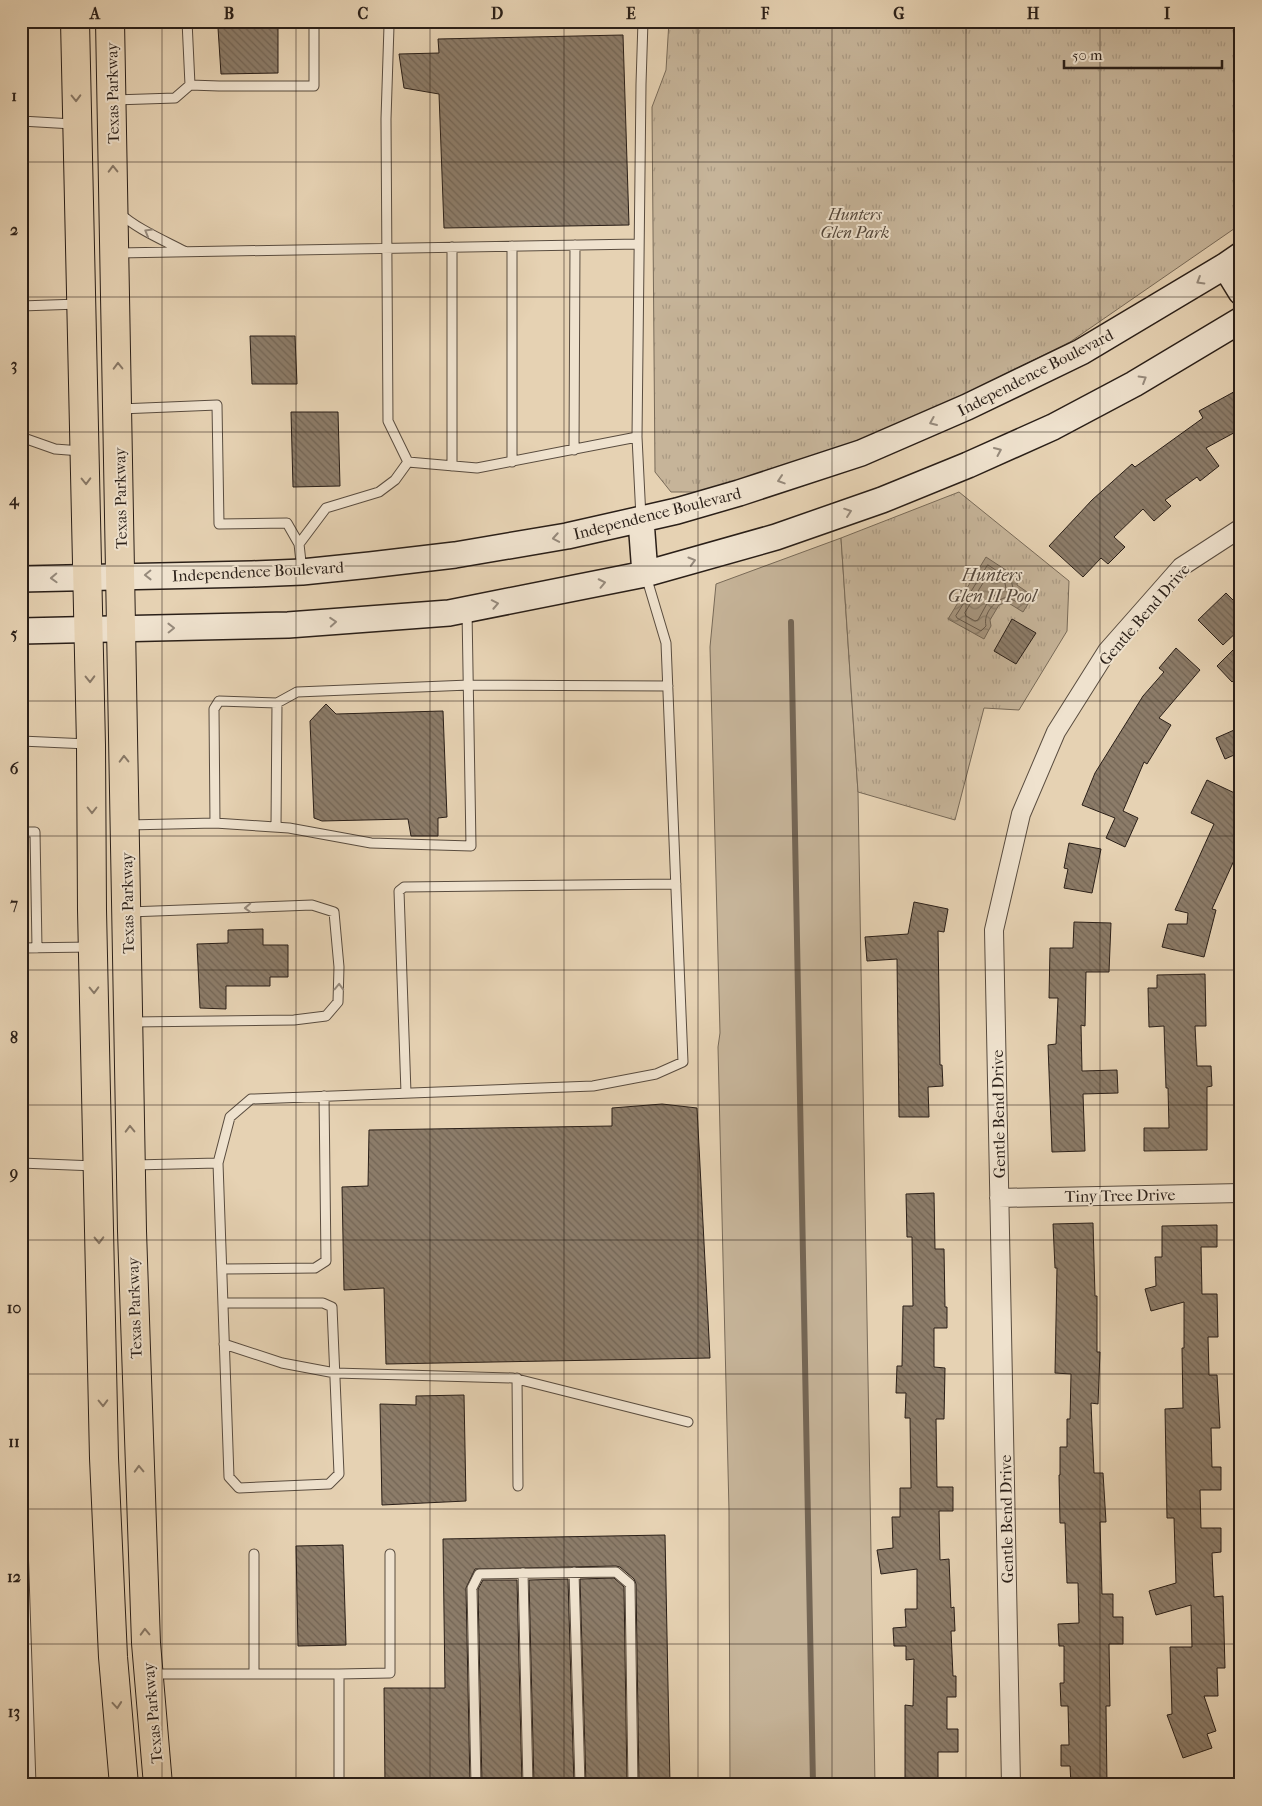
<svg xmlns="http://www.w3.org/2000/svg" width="1262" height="1806" viewBox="0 0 1262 1806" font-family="'IM FELL French Canon',serif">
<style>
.green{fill:#c6b499;stroke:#786a58}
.park{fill:url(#park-tufts);stroke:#786a58}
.water{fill:url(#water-waves);stroke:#746655}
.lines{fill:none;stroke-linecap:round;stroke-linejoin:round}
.shore{stroke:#685a4b;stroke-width:1}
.stream{stroke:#746655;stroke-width:6}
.building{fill:url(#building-back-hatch);stroke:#2a1f18}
.lane-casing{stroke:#594c3f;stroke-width:11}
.street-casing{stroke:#594c3f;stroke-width:20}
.secondary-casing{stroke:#2a1f18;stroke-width:28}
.primary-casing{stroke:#2a1f18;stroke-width:30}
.lane{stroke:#efe2ce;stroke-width:9}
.street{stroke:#efe2ce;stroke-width:18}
.secondary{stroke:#efe2ce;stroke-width:25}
.primary{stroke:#e6d2b3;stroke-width:28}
.oneway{stroke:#887866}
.oneway2{stroke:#968a7c}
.grid{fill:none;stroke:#2a1f18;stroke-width:1;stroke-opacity:0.55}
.labels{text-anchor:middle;stroke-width:4;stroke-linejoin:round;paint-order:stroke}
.street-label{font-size:16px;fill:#2a1f18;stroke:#efe2ce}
.park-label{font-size:16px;font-style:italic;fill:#514438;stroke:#efe2ce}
.water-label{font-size:18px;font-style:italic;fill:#55483c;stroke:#efe2ce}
.neatline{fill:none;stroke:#2a1f18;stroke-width:2}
.grid-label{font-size:16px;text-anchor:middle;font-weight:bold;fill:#2a1f18}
</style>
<defs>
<pattern id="park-tufts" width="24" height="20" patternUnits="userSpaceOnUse" patternTransform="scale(1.25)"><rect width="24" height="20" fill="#c6b499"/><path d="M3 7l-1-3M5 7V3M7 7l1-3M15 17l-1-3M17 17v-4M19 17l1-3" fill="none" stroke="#aa9a83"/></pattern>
<pattern id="water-waves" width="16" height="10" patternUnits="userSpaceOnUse" patternTransform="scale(1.25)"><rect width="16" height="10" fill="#a6957e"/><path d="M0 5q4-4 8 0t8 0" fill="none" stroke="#877966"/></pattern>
<pattern id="building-back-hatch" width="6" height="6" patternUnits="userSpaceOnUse" patternTransform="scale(1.25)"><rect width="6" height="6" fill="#8c7c69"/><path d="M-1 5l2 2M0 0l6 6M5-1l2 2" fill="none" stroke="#736555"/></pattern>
</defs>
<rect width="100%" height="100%" fill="#e6d2b3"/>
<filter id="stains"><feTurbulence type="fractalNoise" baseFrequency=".004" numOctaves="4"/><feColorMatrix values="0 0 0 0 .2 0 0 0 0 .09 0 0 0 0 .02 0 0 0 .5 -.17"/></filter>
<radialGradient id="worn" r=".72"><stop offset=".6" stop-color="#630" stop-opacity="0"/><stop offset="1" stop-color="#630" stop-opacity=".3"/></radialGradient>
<path class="green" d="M 841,538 L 858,792 L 875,1785 L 730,1785 L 729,1511 L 718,1047 L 720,1033 L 710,647 L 716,584 Z"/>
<path class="park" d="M 669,21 L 1241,21 L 1241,224 L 1070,342 L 868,442 L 699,492 L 671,492 L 655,472 L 652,107 L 666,70 Z
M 959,492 L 1069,581 L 1067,631 L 1019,710 L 984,708 L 955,820 L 858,792 L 841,538 Z"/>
<path class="water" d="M 986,557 L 1018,578 L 1017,585 L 1033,596 L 1023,612 L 1007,602 L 999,605 L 990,620 L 991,626 L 984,639 L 948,619 Z"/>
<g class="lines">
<path class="shore" d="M 988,565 L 1011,580 L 1013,588 L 1025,598 L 1021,604 L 1007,597 C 995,600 983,613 986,626 L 981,631 L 957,618 L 956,616 Z
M 989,574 L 1005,583 L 1006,589 L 990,598 L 978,620 L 975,621 L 966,616 L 965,613 Z"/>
<path class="stream" d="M 791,622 L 813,1785"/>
</g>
<path class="building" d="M 278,26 L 278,73 L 221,74 L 218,28 Z
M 623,35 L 629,225 L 444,228 L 439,94 L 404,88 L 399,54 L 439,53 L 438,39 Z
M 250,336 L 295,336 L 297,384 L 252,384 Z
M 1241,388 L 1241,429 L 1206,448 L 1219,466 L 1200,481 L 1197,477 L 1165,500 L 1171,506 L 1154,521 L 1143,509 L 1114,537 L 1125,547 L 1108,564 L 1101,558 L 1083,577 L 1049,546 L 1092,500 L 1132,464 L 1135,467 L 1203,418 L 1199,411 Z
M 291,412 L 338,412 L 340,486 L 293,487 Z
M 1226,593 L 1241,608 L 1241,628 L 1223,645 L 1198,620 Z
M 1012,619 L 1036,633 L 1016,664 L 994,651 Z
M 1241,642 L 1241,674 L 1232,682 L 1217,666 Z
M 1176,648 L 1200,670 L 1159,718 L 1171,725 L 1147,764 L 1144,762 L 1123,811 L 1138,818 L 1125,847 L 1106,838 L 1115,818 L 1082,805 L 1095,773 L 1143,696 L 1164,672 L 1159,668 Z
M 326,704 L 336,714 L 443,711 L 447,817 L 438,818 L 438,836 L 411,836 L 408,819 L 322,821 L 314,818 L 310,721 Z
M 1241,727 L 1241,752 L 1225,759 L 1216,738 Z
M 1207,780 L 1241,796 L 1241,845 L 1212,909 L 1216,910 L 1204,957 L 1162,947 L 1168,924 L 1187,924 L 1188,913 L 1175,910 L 1214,824 L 1191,813 Z
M 1069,843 L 1101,849 L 1092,893 L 1064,888 L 1068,869 L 1064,868 Z
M 914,902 L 948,909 L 944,932 L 938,931 L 940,1065 L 942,1065 L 943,1086 L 928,1087 L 929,1117 L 899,1117 L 897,959 L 867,961 L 865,937 L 908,934 Z
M 1074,922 L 1111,923 L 1109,972 L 1086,972 L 1085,1026 L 1081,1025 L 1082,1071 L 1117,1070 L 1118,1093 L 1083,1094 L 1085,1151 L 1052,1152 L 1048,1045 L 1056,1044 L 1058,998 L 1049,998 L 1050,948 L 1073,948 Z
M 263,929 L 263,945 L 288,945 L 288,977 L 270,977 L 270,986 L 226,986 L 226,1009 L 200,1008 L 197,944 L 228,943 L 228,930 Z
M 1205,974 L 1206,1026 L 1195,1026 L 1197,1066 L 1211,1066 L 1212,1086 L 1207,1087 L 1207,1150 L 1144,1151 L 1144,1128 L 1169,1128 L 1168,1088 L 1166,1088 L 1164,1026 L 1149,1027 L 1148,988 L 1157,988 L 1157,975 Z
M 662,1104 L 697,1108 L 710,1358 L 386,1364 L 384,1288 L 344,1290 L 342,1187 L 368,1186 L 369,1130 L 612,1126 L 612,1108 Z
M 934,1193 L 935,1249 L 944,1249 L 945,1307 L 947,1307 L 947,1328 L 934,1328 L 934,1367 L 945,1368 L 944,1419 L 936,1419 L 937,1487 L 953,1487 L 953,1511 L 939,1511 L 940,1560 L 949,1559 L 951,1608 L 954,1607 L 955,1631 L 951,1631 L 953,1676 L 956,1676 L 956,1697 L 947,1697 L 947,1729 L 958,1729 L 958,1752 L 938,1752 L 938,1779 L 905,1779 L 905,1705 L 913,1706 L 914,1659 L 906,1660 L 906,1646 L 894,1646 L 893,1628 L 906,1627 L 905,1609 L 917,1609 L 917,1569 L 881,1574 L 877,1550 L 893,1548 L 892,1517 L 900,1517 L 900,1488 L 911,1488 L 910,1418 L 905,1418 L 906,1393 L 896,1393 L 897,1366 L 902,1366 L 903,1306 L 913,1306 L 912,1237 L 907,1237 L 906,1194 Z
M 1093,1223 L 1095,1296 L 1097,1296 L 1097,1352 L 1100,1352 L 1098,1404 L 1091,1403 L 1094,1473 L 1103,1473 L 1106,1522 L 1100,1522 L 1102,1594 L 1113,1594 L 1113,1617 L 1123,1617 L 1123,1644 L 1109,1644 L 1110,1706 L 1106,1706 L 1107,1785 L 1071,1785 L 1070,1766 L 1061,1766 L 1061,1745 L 1069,1745 L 1068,1706 L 1061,1706 L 1060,1683 L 1064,1683 L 1064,1646 L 1059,1646 L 1058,1624 L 1079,1623 L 1078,1583 L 1067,1583 L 1065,1523 L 1060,1523 L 1059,1475 L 1060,1475 L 1060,1447 L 1067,1447 L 1067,1419 L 1070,1419 L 1071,1374 L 1055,1373 L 1057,1268 L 1055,1268 L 1053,1224 Z
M 1217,1225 L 1217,1247 L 1201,1247 L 1202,1294 L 1217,1294 L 1218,1337 L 1208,1337 L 1209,1375 L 1217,1375 L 1220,1428 L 1211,1428 L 1212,1467 L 1221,1467 L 1221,1490 L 1200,1490 L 1201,1528 L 1221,1528 L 1221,1552 L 1212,1553 L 1214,1597 L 1223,1596 L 1225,1668 L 1217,1668 L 1218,1696 L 1204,1696 L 1216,1731 L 1207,1734 L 1212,1748 L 1183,1758 L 1167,1715 L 1172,1714 L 1170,1647 L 1192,1647 L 1191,1605 L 1156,1615 L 1149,1591 L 1176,1583 L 1174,1518 L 1167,1518 L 1165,1409 L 1183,1408 L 1182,1348 L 1184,1348 L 1184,1302 L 1151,1311 L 1145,1289 L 1156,1286 L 1155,1257 L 1162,1257 L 1162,1226 Z
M 464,1395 L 466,1501 L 382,1505 L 380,1404 L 416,1405 L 416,1396 Z
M 665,1535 L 670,1785 L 639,1785 L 636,1584 L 634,1579 L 620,1567 L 616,1566 L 475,1569 L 466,1588 L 470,1785 L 385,1785 L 384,1688 L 445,1688 L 443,1539 Z
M 343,1545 L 346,1645 L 298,1646 L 296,1546 Z
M 614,1578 L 624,1587 L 627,1785 L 586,1785 L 580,1579 Z
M 568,1579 L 574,1785 L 534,1785 L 529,1580 Z
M 483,1580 L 517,1580 L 522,1785 L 482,1785 L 478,1589 Z"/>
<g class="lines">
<defs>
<path id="lane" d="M 187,21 L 190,85
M 114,100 L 175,98 L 190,85 L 219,86 L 314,86 L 314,21
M 21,121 L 73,124
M 118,212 C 137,229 161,239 184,251
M 512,246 L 512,462
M 452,247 L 452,466
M 118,253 L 639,244
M 21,306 L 79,304
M 120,409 L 217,405 L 219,524 L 287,523 L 299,544
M 21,437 L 55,449 L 81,451
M 574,450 L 575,245
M 408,462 L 477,468 L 637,437
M 641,518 L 637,437 L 641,84 L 643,21
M 302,571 L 299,544 L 326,508 L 379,492 L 395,480 L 408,462 L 388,421 L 386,119 L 389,26 L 393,21
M 21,741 L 88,744
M 215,823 L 214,709 L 219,701 L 277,703
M 128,825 L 215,823 L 289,828 L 371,843 L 471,846 L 467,611
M 276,827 L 277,703 L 297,692 L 469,685 L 668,686
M 21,832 L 35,832 L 37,948
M 129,912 L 312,905 L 334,912 L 339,967 L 338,1002 L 326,1016 L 294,1020 L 132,1022
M 21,948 L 91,947
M 406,1093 L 399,891 L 404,887 L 676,884
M 21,1163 L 95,1166
M 134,1165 L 218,1163
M 222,1269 L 315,1268 L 326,1261 L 324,1096
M 223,1303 L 323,1303 L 332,1307 L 339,1474 L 329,1484 L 239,1488 L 229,1477 L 218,1163 L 230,1117 L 251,1099 L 593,1086 L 656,1074 L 683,1062 L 666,643 L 646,576
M 224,1344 L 282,1363 L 335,1373 L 513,1378 L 688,1422
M 517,1378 L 518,1486
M 21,1485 L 31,1785
M 574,1572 L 580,1785
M 523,1573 L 528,1785
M 151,1674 L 339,1674 L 339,1785
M 254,1674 L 254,1554
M 339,1674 L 390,1673 L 390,1554
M 476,1785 L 472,1588 L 479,1574 L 616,1572 L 630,1584 L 633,1785"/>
<path id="street" d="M 999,1198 L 1241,1193
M 1011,1785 L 994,930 L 1021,814 L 1056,732 L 1107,651 L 1181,567 L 1241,528"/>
<path id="secondary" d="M 1225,266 L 1241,292
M 641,520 L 645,574
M 21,579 L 252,574 L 302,572 L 370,565 L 455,555 L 567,536 L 677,511 L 739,493 L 861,453 L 967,407 L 1081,352 L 1225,266 L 1241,255
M 21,631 L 288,625 L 449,613 L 645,574 L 776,537 L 882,500 L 968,465 L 1053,427 L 1134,384 L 1241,320"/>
<path id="primary" d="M 75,21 L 91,745 L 92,910 L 104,1458 L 113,1657 L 124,1785
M 110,21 L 132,1231 L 146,1643 L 158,1785"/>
</defs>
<use href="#lane" class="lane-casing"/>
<use href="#street" class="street-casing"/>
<use href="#secondary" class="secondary-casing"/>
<use href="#primary" class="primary-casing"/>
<use href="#lane" class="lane"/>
<use href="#street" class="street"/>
<use href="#secondary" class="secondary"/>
<use href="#primary" class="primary"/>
</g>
<defs><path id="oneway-chevron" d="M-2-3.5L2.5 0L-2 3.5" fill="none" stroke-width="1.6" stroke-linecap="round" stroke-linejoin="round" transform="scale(1.25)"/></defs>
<g class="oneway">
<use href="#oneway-chevron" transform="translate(76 98) rotate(89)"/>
<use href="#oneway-chevron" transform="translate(113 169) rotate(-91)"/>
<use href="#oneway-chevron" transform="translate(118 366) rotate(-91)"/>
<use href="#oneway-chevron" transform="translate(86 481) rotate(89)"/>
<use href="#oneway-chevron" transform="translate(90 679) rotate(89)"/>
<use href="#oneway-chevron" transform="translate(124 759) rotate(-91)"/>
<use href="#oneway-chevron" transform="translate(92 810) rotate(90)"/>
<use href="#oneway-chevron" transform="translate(94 990) rotate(89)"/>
<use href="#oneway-chevron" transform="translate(130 1129) rotate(-91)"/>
<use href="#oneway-chevron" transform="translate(99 1240) rotate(89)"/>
<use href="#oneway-chevron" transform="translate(103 1403) rotate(89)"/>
<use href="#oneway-chevron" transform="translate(139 1469) rotate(-92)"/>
<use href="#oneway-chevron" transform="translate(145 1632) rotate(-92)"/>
<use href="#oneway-chevron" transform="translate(117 1705) rotate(85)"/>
</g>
<g class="oneway2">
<use href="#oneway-chevron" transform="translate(148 232) rotate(-150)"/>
<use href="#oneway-chevron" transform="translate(1200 281) rotate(149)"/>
<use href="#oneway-chevron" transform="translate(1143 379) rotate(-31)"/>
<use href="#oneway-chevron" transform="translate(933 422) rotate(157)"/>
<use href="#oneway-chevron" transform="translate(998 451) rotate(-24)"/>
<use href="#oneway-chevron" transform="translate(781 480) rotate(162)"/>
<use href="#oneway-chevron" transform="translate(848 512) rotate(-19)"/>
<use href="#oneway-chevron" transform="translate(556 538) rotate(170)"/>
<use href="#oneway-chevron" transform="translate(692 561) rotate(-16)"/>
<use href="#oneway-chevron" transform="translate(148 575) rotate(179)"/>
<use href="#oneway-chevron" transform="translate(54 578) rotate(178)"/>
<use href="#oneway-chevron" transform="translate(602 583) rotate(-12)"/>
<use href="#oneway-chevron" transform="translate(495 604) rotate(-11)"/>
<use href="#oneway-chevron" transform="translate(333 622) rotate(-4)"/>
<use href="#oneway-chevron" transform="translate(171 628) rotate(-1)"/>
<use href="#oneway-chevron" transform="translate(248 908) rotate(178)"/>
<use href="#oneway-chevron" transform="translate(339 987) rotate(-88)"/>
</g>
<path class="grid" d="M 162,21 L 162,1785M 296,21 L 296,1785M 430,21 L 430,1785M 564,21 L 564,1785M 698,21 L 698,1785M 832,21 L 832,1785M 966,21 L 966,1785M 1100,21 L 1100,1785M 21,162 L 1241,162M 21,297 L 1241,297M 21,432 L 1241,432M 21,566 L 1241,566M 21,701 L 1241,701M 21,836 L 1241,836M 21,970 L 1241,970M 21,1105 L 1241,1105M 21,1240 L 1241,1240M 21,1374 L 1241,1374M 21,1509 L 1241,1509M 21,1644 L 1241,1644"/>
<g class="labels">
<g class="street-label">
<text transform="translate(112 93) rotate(-91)" y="6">Texas Parkway</text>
<text transform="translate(1035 372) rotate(-27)" y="6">Independence Boulevard</text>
<text transform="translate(120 498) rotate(-91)" y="6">Texas Parkway</text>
<text transform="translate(657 513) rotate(-14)" y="6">Independence Boulevard</text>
<text transform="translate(258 571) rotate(-3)" y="6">Independence Boulevard</text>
<text transform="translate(1144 614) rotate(-49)" y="6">Gentle Bend Drive</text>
<text transform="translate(127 903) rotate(-91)" y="6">Texas Parkway</text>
<text transform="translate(998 1114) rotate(-91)" y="6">Gentle Bend Drive</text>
<text transform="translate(1120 1195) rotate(-1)" y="6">Tiny Tree Drive</text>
<text transform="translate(134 1308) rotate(-92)" y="6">Texas Parkway</text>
<text transform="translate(1006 1519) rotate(-91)" y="6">Gentle Bend Drive</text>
<text transform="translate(152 1713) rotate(-95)" y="6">Texas Parkway</text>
</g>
<g class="park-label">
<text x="855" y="220">Hunters<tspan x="855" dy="18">Glen Park</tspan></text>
</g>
<g class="water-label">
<text x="992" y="581">Hunters<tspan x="992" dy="21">Glen II Pool</tspan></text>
</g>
</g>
<rect width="1262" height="1806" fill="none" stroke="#e6d2b3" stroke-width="55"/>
<path d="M1064 60v8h158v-8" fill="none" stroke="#2a1f18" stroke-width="2.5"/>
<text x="1072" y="60" font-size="15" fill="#2a1f18" stroke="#efe2ce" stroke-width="4" paint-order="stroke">50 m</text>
<rect x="28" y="28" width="1206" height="1750" class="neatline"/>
<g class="grid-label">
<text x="95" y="19">A</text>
<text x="229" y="19">B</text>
<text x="363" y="19">C</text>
<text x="497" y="19">D</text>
<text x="631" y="19">E</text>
<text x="765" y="19">F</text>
<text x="899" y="19">G</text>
<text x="1033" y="19">H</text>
<text x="1167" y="19">I</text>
<text x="14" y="101">1</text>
<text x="14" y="235">2</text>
<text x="14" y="370">3</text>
<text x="14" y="505">4</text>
<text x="14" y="639">5</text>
<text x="14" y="774">6</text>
<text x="14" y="909">7</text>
<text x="14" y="1043">8</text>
<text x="14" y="1178">9</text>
<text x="14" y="1313">10</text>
<text x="14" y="1447">11</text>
<text x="14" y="1582">12</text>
<text x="14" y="1717">13</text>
</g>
<rect width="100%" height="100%" filter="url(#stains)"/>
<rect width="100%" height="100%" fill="url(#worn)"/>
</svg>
